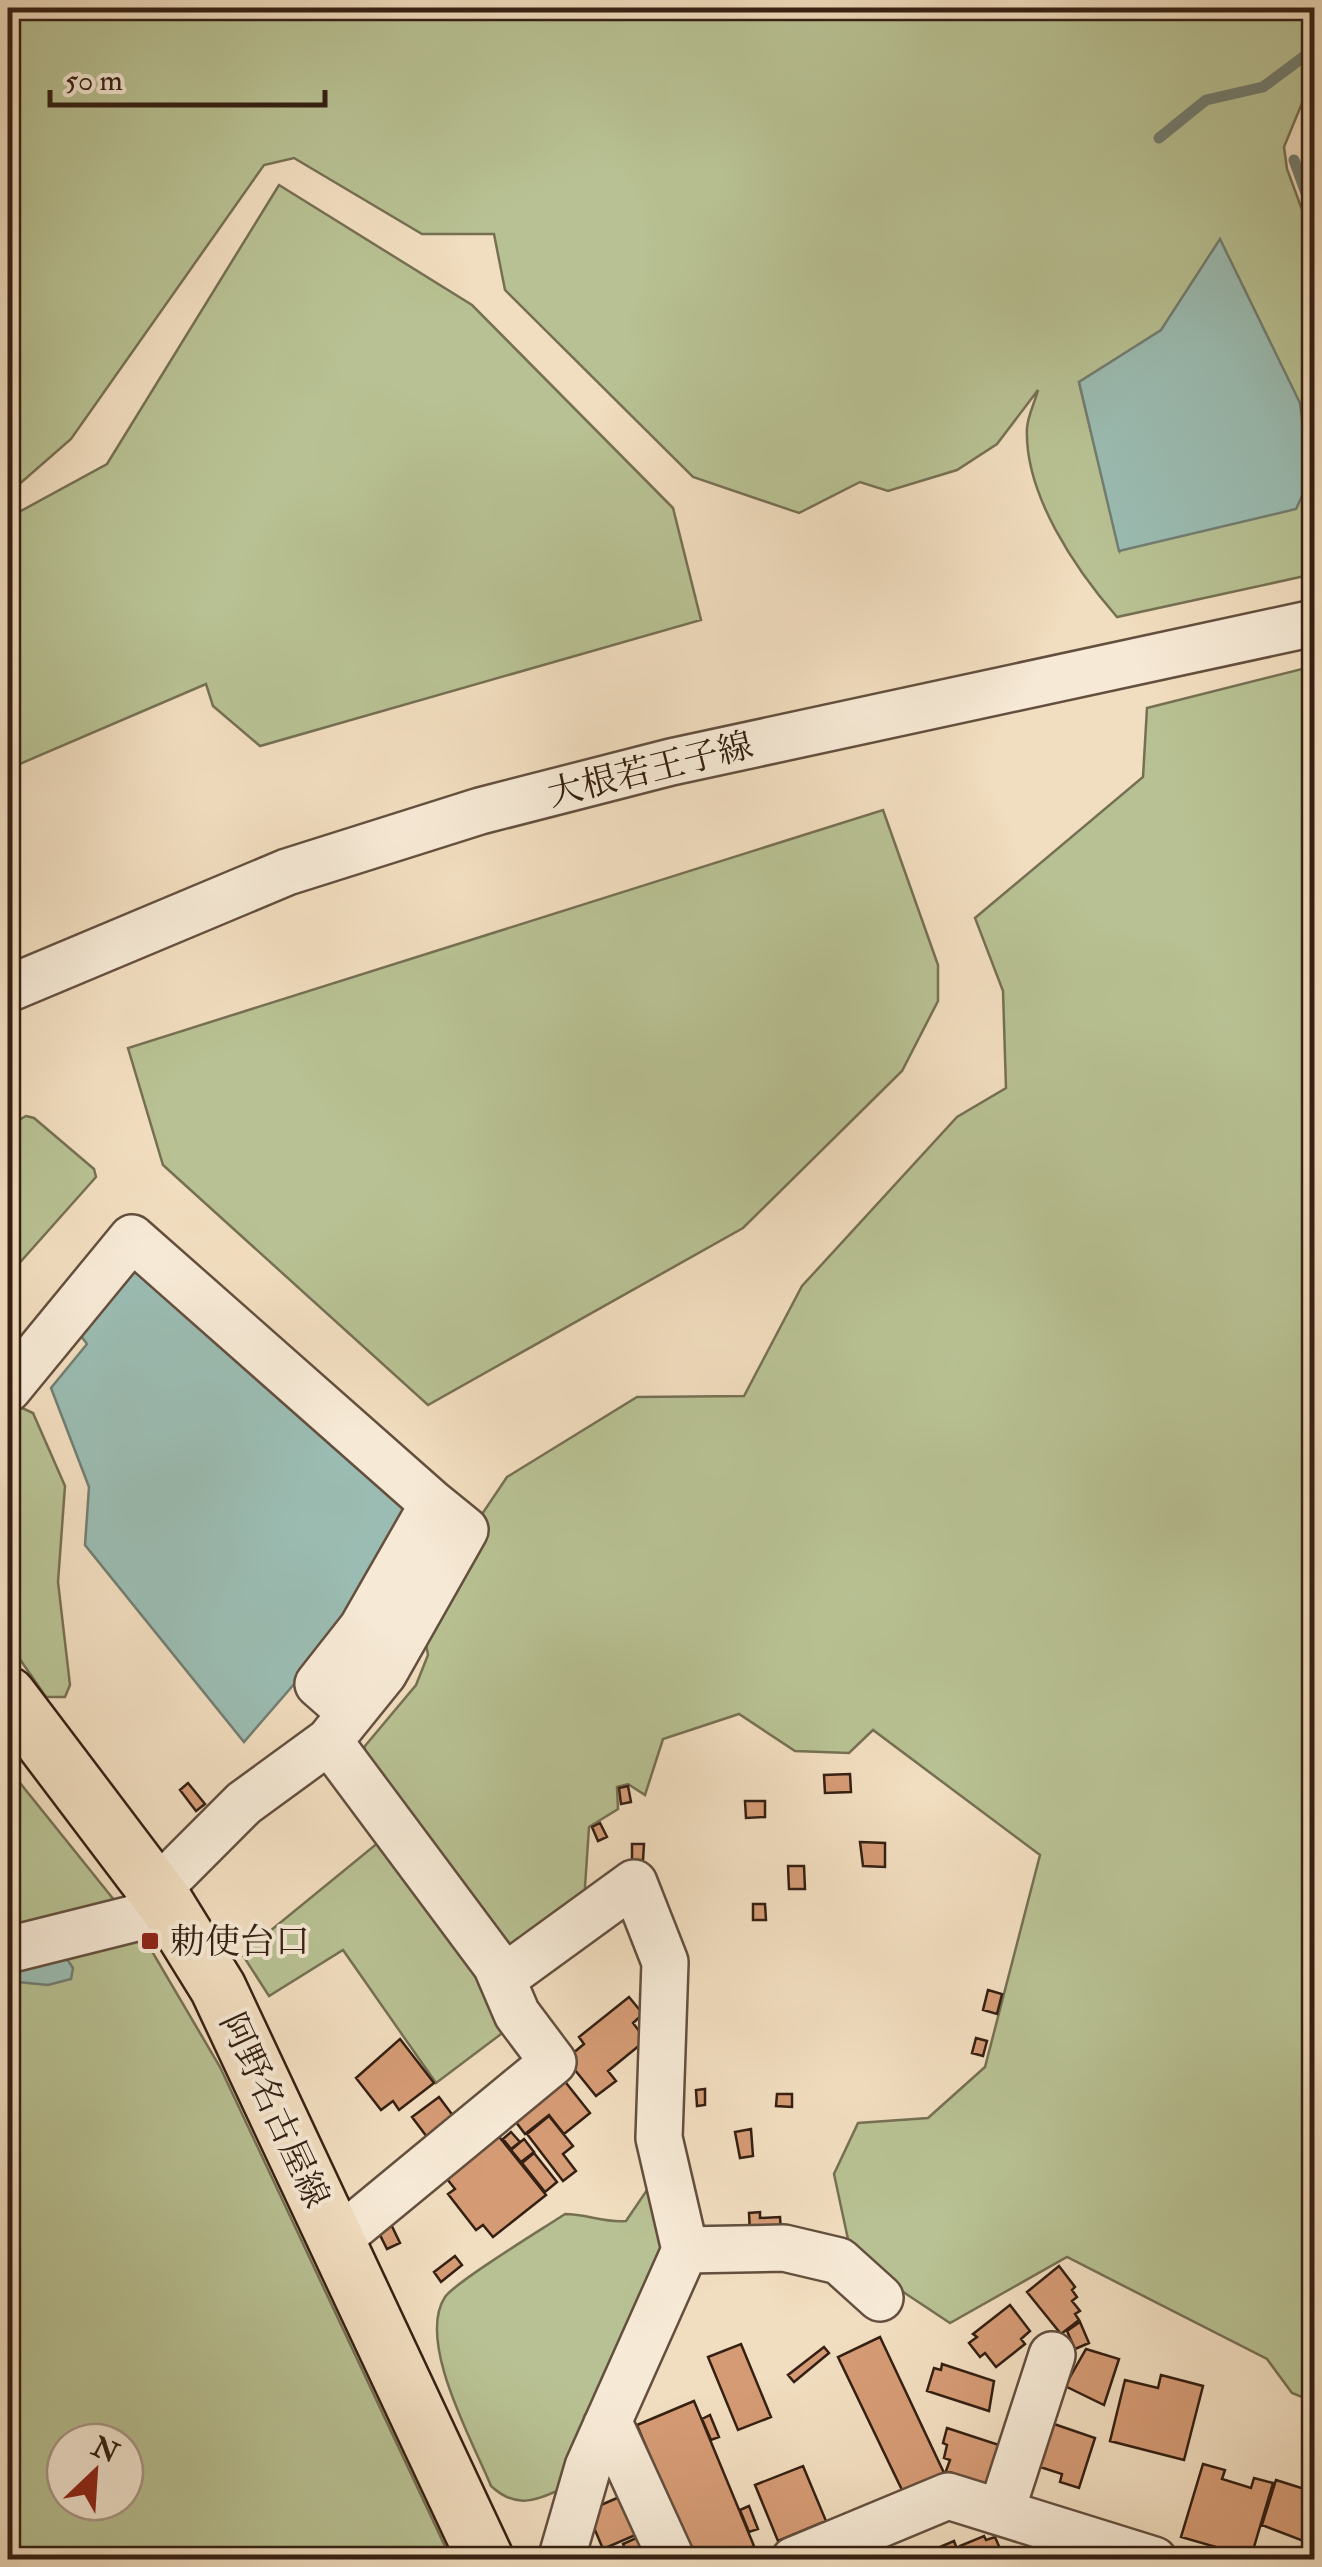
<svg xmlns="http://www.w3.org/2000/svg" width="1322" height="2567" viewBox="0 0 1322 2567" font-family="'IM FELL Double Pica','Noto Serif JP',serif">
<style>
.green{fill:#b8c193;stroke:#767053;stroke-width:2.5;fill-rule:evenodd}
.water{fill:#9bbcb2;stroke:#727e72;stroke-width:2.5}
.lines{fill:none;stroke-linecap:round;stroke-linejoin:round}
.stream{stroke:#727e72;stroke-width:11}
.building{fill:#d59b75;stroke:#352013;stroke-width:2.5}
.minor-casing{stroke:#644f3e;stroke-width:50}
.major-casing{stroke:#352013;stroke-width:60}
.minor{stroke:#f6e9d5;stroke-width:45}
.major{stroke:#f1ddbf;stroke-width:55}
.poi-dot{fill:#8f2418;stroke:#f6e9d5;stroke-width:4}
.labels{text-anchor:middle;stroke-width:8;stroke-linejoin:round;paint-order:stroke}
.street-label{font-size:35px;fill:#352013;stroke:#f6e9d5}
.poi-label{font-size:35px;fill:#352013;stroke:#f6e9d5;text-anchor:start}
</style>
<rect width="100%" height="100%" fill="#f1ddbf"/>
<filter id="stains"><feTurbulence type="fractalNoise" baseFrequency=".002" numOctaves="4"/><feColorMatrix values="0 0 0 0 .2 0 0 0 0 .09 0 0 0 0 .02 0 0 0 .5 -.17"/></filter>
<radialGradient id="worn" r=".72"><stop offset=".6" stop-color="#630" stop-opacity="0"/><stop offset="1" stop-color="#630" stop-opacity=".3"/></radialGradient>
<path class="green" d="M 21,8 L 1314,8 L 1314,74 L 1284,147 L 1287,169 L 1314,242 L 1314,574 L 1117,617 C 1076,570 1024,494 1027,428 C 1028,415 1035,402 1038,390 L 997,444 L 957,470 L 888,491 L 860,482 L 799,513 L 693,477 L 505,290 L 494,234 L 422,234 L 294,158 L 264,165 L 71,439 L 8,494 L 8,15 ZM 1221,240 L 1120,550 L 1079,382 L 1162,330 Z
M 279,185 L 472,305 L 673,508 L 701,620 L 260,746 L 213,706 L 206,684 L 8,769 L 8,518 L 107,464 Z
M 1314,666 L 1314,2402 L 1292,2393 L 1267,2359 L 1067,2257 L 950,2323 L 852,2258 L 834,2174 L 858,2123 L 928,2118 L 985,2067 L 1040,1855 L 873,1730 L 849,1753 L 795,1751 L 739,1714 L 663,1739 L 645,1795 L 628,1784 L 617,1787 L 618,1809 L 589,1827 L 584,1902 L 506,1954 L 363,1766 L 365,1746 L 416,1685 L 428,1655 L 423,1626 L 470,1532 L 507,1477 L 637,1397 L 744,1396 L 802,1286 L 957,1117 L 1006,1088 L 1003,991 L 975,918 L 1143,777 L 1147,708 Z
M 883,810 L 938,965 L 938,1001 L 902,1071 L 743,1228 L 428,1405 L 163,1165 L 128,1048 Z
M 26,1116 L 34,1118 L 94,1169 L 96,1177 L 15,1268 L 8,1262 L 8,1126 Z
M 22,1408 L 33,1413 L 65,1486 L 58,1582 L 70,1685 L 65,1697 L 46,1697 L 8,1642 L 8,1414 Z
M 8,1768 L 143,1936 L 220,2067 L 451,2559 L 8,2559 ZM 65,2442 L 125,2442 L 125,2502 L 65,2502 Z
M 385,1837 L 513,2025 L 436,2083 L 343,1950 L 269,1996 L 242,1954 Z
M 647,2190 L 661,2196 L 675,2248 L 562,2489 C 533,2501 516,2509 491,2486 C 473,2442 416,2341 445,2297 C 455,2282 544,2228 565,2214 C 587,2214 604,2223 626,2221 Z"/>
<path class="water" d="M 1220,239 L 1300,403 L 1310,479 L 1296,509 L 1119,551 L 1079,382 L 1161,330 Z
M 135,1265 L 409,1511 L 341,1630 L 244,1742 L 85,1545 L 89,1487 L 51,1388 L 87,1344 L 75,1328 Z
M 67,1959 L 73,1968 L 71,1979 L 48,1985 L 8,1981 L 8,1970 Z"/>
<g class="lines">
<path class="stream" d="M 1159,138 L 1206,100 L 1263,87 L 1306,55
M 1294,160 L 1314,215"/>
</g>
<path class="building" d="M 850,1774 L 851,1792 L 825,1793 L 824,1775 Z
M 188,1783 L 205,1804 L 196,1811 L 180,1790 Z
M 628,1786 L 631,1802 L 621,1804 L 619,1788 Z
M 745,1801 L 765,1801 L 765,1817 L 746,1818 Z
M 600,1823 L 607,1837 L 598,1841 L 592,1827 Z
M 860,1842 L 885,1843 L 885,1867 L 863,1866 Z
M 632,1844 L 644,1844 L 643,1860 L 632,1860 Z
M 788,1866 L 804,1866 L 805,1889 L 789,1889 Z
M 753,1904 L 765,1904 L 766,1920 L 753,1920 Z
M 988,1990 L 1002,1994 L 997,2014 L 983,2010 Z
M 629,1997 L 643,2014 L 633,2023 L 646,2040 L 608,2071 L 616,2081 L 596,2096 L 566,2059 L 584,2044 L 579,2037 Z
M 976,2038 L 987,2041 L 983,2056 L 972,2053 Z
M 400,2039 L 434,2083 L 399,2110 L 393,2101 L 381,2110 L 356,2078 Z
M 559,2074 L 590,2113 L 564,2134 L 549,2115 L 525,2134 L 509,2113 Z
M 705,2089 L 705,2105 L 697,2106 L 696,2090 Z
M 777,2094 L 792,2094 L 792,2107 L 776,2106 Z
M 439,2097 L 454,2117 L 427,2137 L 412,2117 Z
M 549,2116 L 573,2146 L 563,2154 L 576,2171 L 563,2181 L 527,2134 Z
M 751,2129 L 753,2156 L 740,2158 L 735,2132 Z
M 511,2132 L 520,2142 L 511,2149 L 503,2139 Z
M 496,2133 L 546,2195 L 493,2237 L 483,2225 L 476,2230 L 448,2194 L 455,2189 L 443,2174 Z
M 524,2139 L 534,2152 L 521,2162 L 511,2150 Z
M 534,2153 L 557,2182 L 545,2192 L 522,2163 Z
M 760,2212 L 760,2218 L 780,2217 L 781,2232 L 750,2233 L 749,2213 Z
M 388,2218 L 400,2243 L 387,2249 L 375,2225 Z
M 455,2256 L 462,2265 L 441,2282 L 434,2272 Z
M 1059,2266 L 1075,2287 L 1072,2290 L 1077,2297 L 1072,2301 L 1080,2311 L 1075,2314 L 1079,2320 L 1061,2334 L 1027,2292 Z
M 1010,2305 L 1030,2331 L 1021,2339 L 1025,2344 L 996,2367 L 985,2353 L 980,2357 L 969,2343 L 977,2337 L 973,2334 Z
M 1080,2322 L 1089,2343 L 1075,2349 L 1067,2331 Z
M 880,2337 L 944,2473 L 903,2492 L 838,2357 Z
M 741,2344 L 771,2417 L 738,2430 L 708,2357 Z
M 824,2347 L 829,2353 L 794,2382 L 788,2375 Z
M 1086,2349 L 1119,2359 L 1104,2405 L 1065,2386 Z
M 942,2364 L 994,2381 L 989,2411 L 927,2391 L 934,2368 L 941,2370 Z
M 1161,2375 L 1203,2386 L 1184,2460 L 1110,2441 L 1125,2380 L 1158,2388 Z
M 694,2401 L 754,2546 L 721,2560 L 693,2560 L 637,2425 Z
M 710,2415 L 719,2437 L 711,2440 L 702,2419 Z
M 1054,2424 L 1095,2438 L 1079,2488 L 1060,2482 L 1062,2474 L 1040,2467 Z
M 947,2428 L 999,2445 L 986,2484 L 946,2471 L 950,2460 L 944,2458 L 947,2445 L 943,2443 Z
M 1203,2464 L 1225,2470 L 1222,2479 L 1251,2488 L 1254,2478 L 1273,2483 L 1251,2557 L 1181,2537 Z
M 803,2466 L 826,2521 L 778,2541 L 755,2485 Z
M 1276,2480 L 1314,2492 L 1314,2545 L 1262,2525 Z
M 624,2495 L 640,2533 L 603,2549 L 587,2511 Z
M 749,2506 L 758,2529 L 749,2532 L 740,2510 Z
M 641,2536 L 652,2560 L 630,2560 L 623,2544 Z
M 984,2536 L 986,2540 L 995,2537 L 1005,2560 L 965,2560 L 960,2546 Z
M 954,2541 L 961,2560 L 931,2560 L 928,2552 Z
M 884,2546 L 890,2560 L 863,2560 L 861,2556 Z
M 924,2551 L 928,2560 L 904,2560 Z"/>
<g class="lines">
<defs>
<path id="minor" d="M 8,989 L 287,872 L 480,811 L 671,762 L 1314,623
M 8,1389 L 132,1238 L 433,1504
M 329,1741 L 384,1673 L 465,1530 L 433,1504 L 362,1628 L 318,1684 L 351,1713
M 154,1887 L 172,1875 L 244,1803 L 329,1741 L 496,1965 L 517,2014 L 553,2062 L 336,2241
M 8,1950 L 132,1919 L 166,1904
M 502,1979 L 634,1883 L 665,1962 L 659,2138 L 685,2250 L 588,2467 L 561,2560
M 685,2250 L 784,2248 L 839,2261 L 880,2298
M 606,2426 L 612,2429 L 672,2560
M 1001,2512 L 1052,2355
M 794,2560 L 948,2496 L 1154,2560"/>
<path id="major" d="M 8,1695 L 166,1904 L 218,1988 L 486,2560"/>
</defs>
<use href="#minor" class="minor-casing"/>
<use href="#major" class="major-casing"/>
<use href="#minor" class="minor"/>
<use href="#major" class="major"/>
</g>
<rect class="poi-dot" x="140" y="1931" width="20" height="20" rx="5"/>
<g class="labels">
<g class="street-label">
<text transform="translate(650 769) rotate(-14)" y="12">大根若王子線</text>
<text transform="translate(275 2110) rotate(65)" y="12">阿野名古屋線</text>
</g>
<g class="poi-label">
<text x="170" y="1953">勅使台口</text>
</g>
</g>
<rect width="1322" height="2567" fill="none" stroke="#f1ddbf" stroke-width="40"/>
<rect x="10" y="10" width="1302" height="2547" fill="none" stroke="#352013" stroke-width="5"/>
<rect x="20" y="20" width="1282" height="2527" fill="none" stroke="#352013" stroke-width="2.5"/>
<g transform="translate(95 2472) rotate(25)"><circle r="48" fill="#f6e9d5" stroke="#a99987" stroke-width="2.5"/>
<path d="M0-8L18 38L0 25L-18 38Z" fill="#8f2418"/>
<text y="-15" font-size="28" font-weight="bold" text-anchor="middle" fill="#352013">N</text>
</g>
<path d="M50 90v15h275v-15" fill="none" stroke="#352013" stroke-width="5"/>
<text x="65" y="90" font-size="30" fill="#352013" stroke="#f6e9d5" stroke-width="8" paint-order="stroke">50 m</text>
<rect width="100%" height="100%" filter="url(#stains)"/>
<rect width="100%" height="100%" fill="url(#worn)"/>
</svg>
